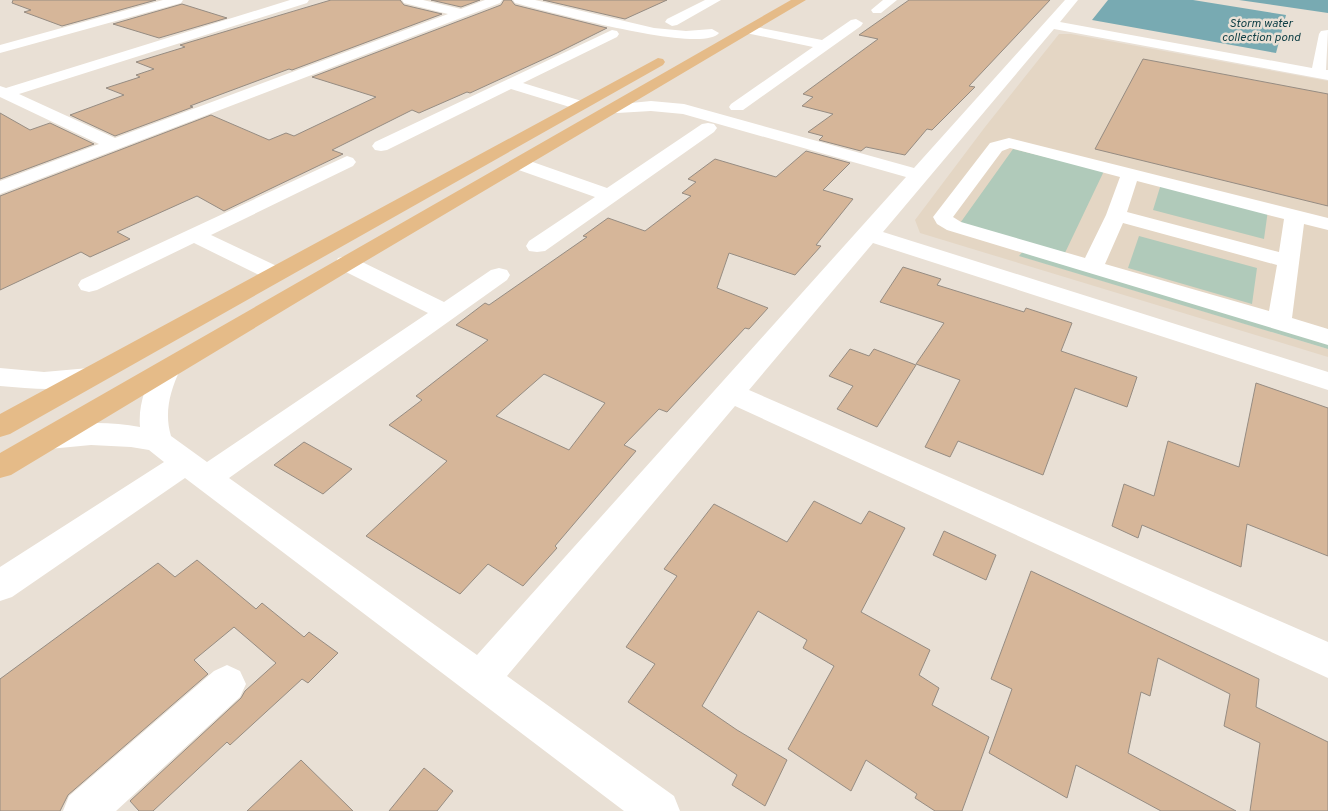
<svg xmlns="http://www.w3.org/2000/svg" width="1328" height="811" viewBox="0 0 1328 811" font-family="Overpass,sans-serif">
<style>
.built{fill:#e4d6c4}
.green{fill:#b0caba}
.water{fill:#78aab2}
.building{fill:#d6b699;stroke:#968c82;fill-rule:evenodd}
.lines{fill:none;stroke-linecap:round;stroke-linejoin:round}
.minor{fill:#fff;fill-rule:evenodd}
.major{fill:#e5bb88;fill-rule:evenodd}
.labels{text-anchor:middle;stroke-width:5;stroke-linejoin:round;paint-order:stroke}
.far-water-label{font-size:12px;font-style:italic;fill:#0f3f45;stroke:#e9e0d5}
</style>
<rect width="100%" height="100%" fill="#e9e0d5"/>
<path class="built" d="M 1059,34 L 1071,34 L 1328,81 L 1328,340 L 1020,256 L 1328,349 L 1328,357 L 920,233 L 915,220 L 985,127 Z"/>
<path class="green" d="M 1013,149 L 1104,171 L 1063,257 L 958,226 Z
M 1161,184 L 1268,210 L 1264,239 L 1153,210 Z
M 1139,236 L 1257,268 L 1252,304 L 1128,268 Z
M 1024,250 L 1328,340 L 1328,349 L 1019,256 Z"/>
<path class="water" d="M 1108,0 L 1193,0 L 1286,15 L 1276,53 L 1092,20 Z
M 1239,0 L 1328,0 L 1328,13 Z"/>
<path class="building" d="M 13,0 L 156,0 L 62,26 L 24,12 L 31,10 L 12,3 Z
M 331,0 L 400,0 L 404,5 L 442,14 L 292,70 L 289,69 L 219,95 L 190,106 L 193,107 L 115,136 L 70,115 L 124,95 L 106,88 L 140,77 L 136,75 L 154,69 L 136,62 L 185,47 L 180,45 Z
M 431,0 L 480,0 L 461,7 Z
M 504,0 L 511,0 L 515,5 L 607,28 L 557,53 L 470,93 L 467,92 L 419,113 L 412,110 L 332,150 L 343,154 L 224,211 L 197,196 L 117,232 L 130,239 L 90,257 L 81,252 L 0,290 L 0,196 L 211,115 L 269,140 L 286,133 L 294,136 L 376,97 L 312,77 L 501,5 Z
M 543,0 L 667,0 L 625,19 Z
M 909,0 L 1050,0 L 969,86 L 975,87 L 932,130 L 927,129 L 905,155 L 866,147 L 861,151 L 819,140 L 823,136 L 808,132 L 833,114 L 802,106 L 813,97 L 803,94 L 878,39 L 859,35 Z
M 182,4 L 227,18 L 159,38 L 113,24 Z
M 1143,59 L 1328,94 L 1328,206 L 1095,149 Z
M 0,113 L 30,130 L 50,123 L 94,144 L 0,179 Z
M 806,151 L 850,163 L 823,190 L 853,199 L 816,245 L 821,246 L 795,275 L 729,253 L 717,288 L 768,308 L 749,329 L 745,328 L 667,412 L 659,409 L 624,445 L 636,451 L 555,546 L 557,548 L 523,586 L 488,564 L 460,594 L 366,536 L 447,461 L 389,425 L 422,400 L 416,396 L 488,340 L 456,325 L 485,303 L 489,305 L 587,237 L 583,236 L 608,218 L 645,231 L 691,196 L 682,193 L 696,182 L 688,179 L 715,159 L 776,177 ZM 544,374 L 605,403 L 569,450 L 496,416 Z
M 903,267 L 941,279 L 937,285 L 1024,312 L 1026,308 L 1072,323 L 1061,351 L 1137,377 L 1127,407 L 1075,388 L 1043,475 L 958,441 L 950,457 L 925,447 L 960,380 L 916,364 L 944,323 L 880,302 Z
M 850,349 L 869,356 L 874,349 L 916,365 L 877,427 L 837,409 L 853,386 L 829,376 Z
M 1256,383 L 1328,408 L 1328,556 L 1247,524 L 1241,567 L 1142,525 L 1138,538 L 1112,526 L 1124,484 L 1154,496 L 1168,441 L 1239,467 Z
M 304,442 L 352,469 L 323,494 L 274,465 Z
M 814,501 L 861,524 L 869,511 L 905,528 L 861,612 L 930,650 L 919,675 L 939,688 L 932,705 L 989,737 L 962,811 L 935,811 L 915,798 L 917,794 L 866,760 L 851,791 L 788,749 L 834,666 L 803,648 L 807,640 L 758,611 L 702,706 L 737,730 L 787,760 L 765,806 L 732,785 L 737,775 L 628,702 L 655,664 L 626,647 L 677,576 L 664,569 L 714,504 L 787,542 Z
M 944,531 L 996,555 L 986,580 L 933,555 Z
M 197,560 L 256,609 L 262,603 L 304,637 L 309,632 L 338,653 L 308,683 L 302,679 L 230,745 L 227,742 L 153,811 L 139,811 L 130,801 L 241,698 L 245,691 L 276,663 L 234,627 L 194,660 L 208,674 L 68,795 L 60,811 L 0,811 L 0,679 L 158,563 L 175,577 Z
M 1031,571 L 1259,679 L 1256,707 L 1328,742 L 1328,811 L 1250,811 L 1260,743 L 1224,726 L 1230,694 L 1158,658 L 1150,696 L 1141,692 L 1128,753 L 1236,811 L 1161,811 L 1076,765 L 1067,798 L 989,753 L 1012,689 L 991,679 Z
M 301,760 L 353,811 L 247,811 Z
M 424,768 L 453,791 L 437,811 L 389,811 Z"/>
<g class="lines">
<path class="minor" d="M 163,0 L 183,0 L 181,3 L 0,53 L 0,45 Z
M 290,0 L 309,0 L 307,3 L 19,94 L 115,138 L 448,14 L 404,3 L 402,0 L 423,0 L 461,9 L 485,0 L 502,0 L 500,3 L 0,194 L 0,181 L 99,144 L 0,97 L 0,86 L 6,88 Z
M 513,0 L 535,0 L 654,28 L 686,31 L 712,29 L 719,33 C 702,55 544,10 515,3 Z
M 705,0 L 721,0 L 677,25 L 672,26 L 665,22 L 667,19 Z
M 883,0 L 897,0 L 881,13 L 873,13 L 871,10 Z
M 1065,0 L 1078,0 L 1060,22 L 1312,68 L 1319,34 L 1321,31 L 1328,30 L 1326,70 L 1328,70 L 1328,80 L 1054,29 L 883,232 L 1328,372 L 1328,390 L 873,243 L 749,390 L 1328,642 L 1328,678 L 735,406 L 507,676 L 674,796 L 680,811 L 624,811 L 185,478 L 12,597 L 0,601 L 0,567 L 164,462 L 149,450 L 131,447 L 91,445 L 49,449 L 39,445 L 35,438 L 39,431 C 70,421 108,421 140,427 C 138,405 146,383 158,364 L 167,361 L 176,364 L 180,370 C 170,391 164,413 171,436 L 207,462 L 428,313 L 338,268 L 335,263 L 338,258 L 346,256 L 354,258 L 444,302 L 491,270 L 499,268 L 507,270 L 510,275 L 507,280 L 229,478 L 477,655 L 906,177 L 683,114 L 651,111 L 617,113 L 611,111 L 609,108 L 611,105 L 651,101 L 684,104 L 914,168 Z
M 856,19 L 863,23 L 861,26 L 743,110 L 731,110 L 729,107 L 731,104 L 813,47 L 746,33 L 744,30 L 746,27 L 751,26 L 822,40 L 851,20 Z
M 612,30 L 617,31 L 619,34 L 617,37 L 523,83 L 585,102 L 587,105 L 585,108 L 573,108 L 511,89 L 387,150 L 381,151 L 375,150 L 372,146 L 375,142 Z
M 708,123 L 714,124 L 717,128 L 714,132 L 545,251 L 537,252 L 529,251 L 526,246 L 529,241 L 595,197 L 513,168 L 511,164 L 513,160 L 520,158 L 527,160 L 607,188 L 702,124 Z
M 1009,138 L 1328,218 L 1328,230 L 1304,224 L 1292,318 L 1328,329 L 1328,345 L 947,230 L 937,224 L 933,217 L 990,143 ZM 1010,148 L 1120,177 L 1106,215 L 1085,258 L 961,222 L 953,217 L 1002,151 ZM 1137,181 L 1284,219 L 1279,252 L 1127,212 ZM 1123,223 L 1277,265 L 1269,311 L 1105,264 Z
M 347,156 L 353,158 L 356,162 L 353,166 L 211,235 L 283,269 L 286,274 L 283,279 L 275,281 L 267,279 L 194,243 L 97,290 L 89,292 L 81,290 L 78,285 L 81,280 Z
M 0,368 L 44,372 L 89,368 L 98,371 L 102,377 L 98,383 C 66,392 33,389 0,386 Z
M 227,665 L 240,671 L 246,684 L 240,697 L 116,811 L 63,811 L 69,796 L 214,671 Z"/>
<path class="major" d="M 791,0 L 806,0 L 354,268 L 11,475 L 0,478 L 0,453 Z
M 658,58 L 663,59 L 665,62 L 663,65 L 10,434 L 0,437 L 0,414 Z"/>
</g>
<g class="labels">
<g class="far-water-label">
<text x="1261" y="27">Storm water<tspan x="1261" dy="14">collection pond</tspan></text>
</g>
</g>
</svg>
